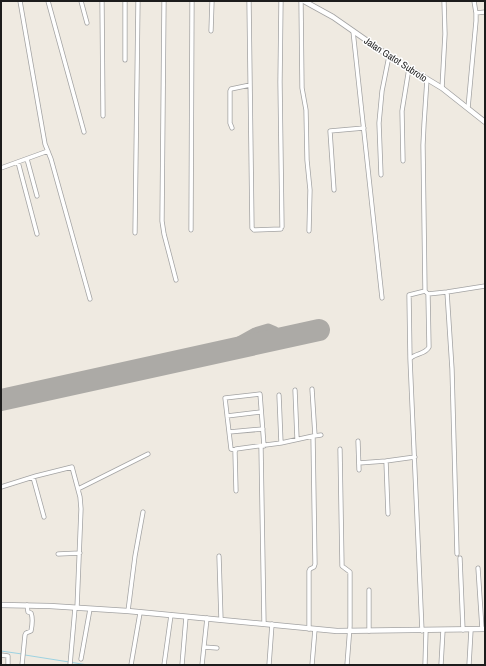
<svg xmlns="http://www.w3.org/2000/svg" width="486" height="666" viewBox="0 0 486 666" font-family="'Archivo Narrow',sans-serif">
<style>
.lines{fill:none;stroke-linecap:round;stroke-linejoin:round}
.stream{stroke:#9dd2e1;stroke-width:1}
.taxiway{stroke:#acaaa6;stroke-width:9}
.runway{stroke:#acaaa6;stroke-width:22}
.minor-casing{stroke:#a3a3a3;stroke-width:5}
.tertiary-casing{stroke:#a3a3a3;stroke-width:6}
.minor{stroke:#fff;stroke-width:3.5}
.tertiary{stroke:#fff;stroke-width:4.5}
.labels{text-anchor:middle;stroke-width:3;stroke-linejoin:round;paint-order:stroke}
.street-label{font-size:10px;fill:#1c1c1c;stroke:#fff}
</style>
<rect width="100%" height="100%" fill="#efeae1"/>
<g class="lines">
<path class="stream" d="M 1,651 L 22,654
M 25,655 L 88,665"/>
<path class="taxiway" d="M 221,351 L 255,332 L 268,328 L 275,331 L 277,339"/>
<path class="runway" d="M 1,400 L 319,330"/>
<defs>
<path id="minor" d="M 20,1 L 45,144 L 51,159 L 90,299
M 48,1 L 84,132
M 81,1 L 87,23
M 102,1 L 103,116
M 164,1 L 162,221 L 164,234 L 176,280
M 249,1 L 252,228 L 254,230 L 281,229
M 281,1 L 280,82 L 282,227
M 301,1 L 302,88 L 306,110 L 307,160 L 310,190 L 309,231
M 476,13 L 485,12
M 211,31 L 212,1
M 353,31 L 382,298
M 125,60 L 125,1
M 442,88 L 445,34 L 444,1
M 468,108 L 476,21 L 476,13 L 474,1
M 232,128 L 230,123 L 230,91 L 231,89 L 250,85
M 27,159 L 37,196
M 403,161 L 402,111 L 409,68
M 18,162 L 37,234
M 1,168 L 48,151
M 381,175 L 379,123 L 382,91 L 389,56
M 334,190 L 330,131 L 364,128
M 191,230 L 192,1
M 135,233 L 138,1
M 447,292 L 452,369 L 457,554
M 428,294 L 447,292 L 485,286
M 411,358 C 416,353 426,354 429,347 L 428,294 L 425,291 L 423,145 L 424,124 L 427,79
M 312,389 L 315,436
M 295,390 L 297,439
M 279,395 L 281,443
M 227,416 L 261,412
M 229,432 L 263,429
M 314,436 L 321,435
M 358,441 L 359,470
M 261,447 L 264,624
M 340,449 L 342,566 L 350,572 L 350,626 L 347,665
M 235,450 L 231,449 L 225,398 L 260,394 L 264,446
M 359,463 L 386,461
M 33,477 L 44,517
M 1,487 L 36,476 L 72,467 L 80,497 L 81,509 L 77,608
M 78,489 L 148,454
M 236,491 L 235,452 L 236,449 L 281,443 L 313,436 L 315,564 L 314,567 L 310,569 L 309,571 L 309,629
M 388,514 L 386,461 L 415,457
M 58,554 L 80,553
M 219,556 L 221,620
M 460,558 L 463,630
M 478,568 L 482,629
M 128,611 L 135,556 L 143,512
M 369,631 L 369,590
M 422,631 L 410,359 L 409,295 L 425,291
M 204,647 L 217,648
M 1,655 L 8,656 L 8,665
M 81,659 L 90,609
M 22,665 L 25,635 L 26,633 L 31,631 C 32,626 33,618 31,613 L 28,612 L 27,605
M 70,665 L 75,608
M 131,665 L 140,613
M 164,665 L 171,615
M 182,665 L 186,617
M 202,665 L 207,618
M 269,665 L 272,624
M 312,665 L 315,629
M 425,665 L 426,630
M 441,665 L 443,630
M 469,665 L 471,630"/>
<path id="tertiary" d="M 304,1 L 333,17 L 389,56 L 442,88 L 485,122
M 1,605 L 50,606 L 128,611 L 337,631 L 485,629"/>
</defs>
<use href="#minor" class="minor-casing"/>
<use href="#tertiary" class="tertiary-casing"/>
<use href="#minor" class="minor"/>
<use href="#tertiary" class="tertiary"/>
</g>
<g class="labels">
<g class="street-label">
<text transform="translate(396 59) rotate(33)" y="4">Jalan Gatot Subroto</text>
</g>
</g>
<rect width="486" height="666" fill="none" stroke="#1c1c1c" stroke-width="4"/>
</svg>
